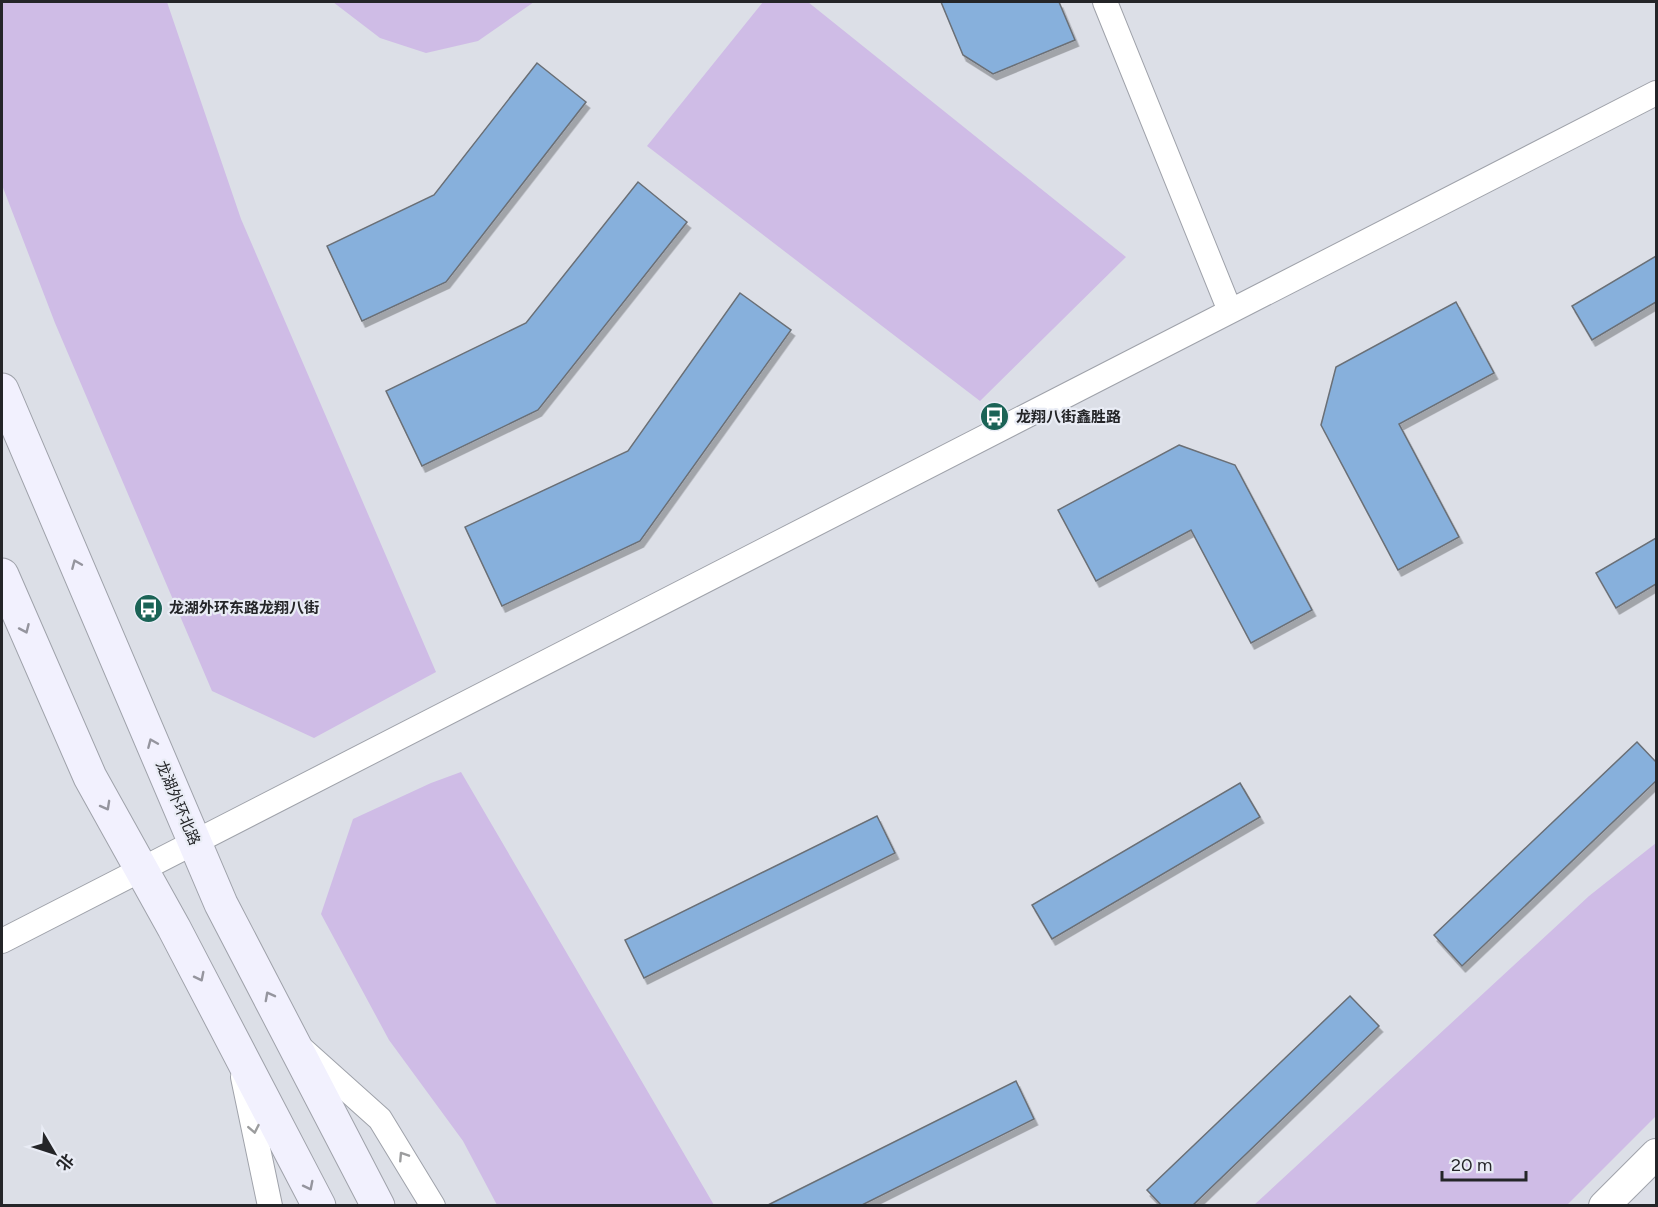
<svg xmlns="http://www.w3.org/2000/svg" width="1658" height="1207" viewBox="0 0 1658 1207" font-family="Figtree,'Noto Sans SC',sans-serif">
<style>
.green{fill:#cfbce6}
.building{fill:#87b0dc;stroke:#6a6f76;stroke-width:1.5;filter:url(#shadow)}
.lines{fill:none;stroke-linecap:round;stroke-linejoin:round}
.minor-casing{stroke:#9fa2aa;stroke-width:26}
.tertiary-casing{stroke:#9fa2aa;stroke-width:32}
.secondary-casing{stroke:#9fa2aa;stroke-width:35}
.minor{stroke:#fff;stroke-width:24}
.tertiary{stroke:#fff;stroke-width:30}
.secondary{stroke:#f2f1fe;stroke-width:33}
.oneway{stroke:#95959e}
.oneway2{stroke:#9c9d9e}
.labels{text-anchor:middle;stroke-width:4.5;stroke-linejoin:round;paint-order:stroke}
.poi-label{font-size:15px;font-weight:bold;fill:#242528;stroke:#e9ecf5;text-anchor:start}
.street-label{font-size:15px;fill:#242528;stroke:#e9ecf5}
</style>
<defs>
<filter id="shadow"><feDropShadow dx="3.5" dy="6" stdDeviation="0" flood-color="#0004"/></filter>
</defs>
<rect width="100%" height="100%" fill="#dcdfe7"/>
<path class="green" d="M 2,2 L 167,2 L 241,219 L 436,672 L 314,738 L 212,691 L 55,323 L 2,185 Z
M 333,2 L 534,2 L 478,41 L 426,53 L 380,38 Z
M 763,2 L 808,2 L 1126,257 L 980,401 L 647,146 Z
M 461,772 L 714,1205 L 497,1205 L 463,1141 L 389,1040 L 321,914 L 353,819 L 431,783 Z
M 1656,843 L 1656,1116 L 1567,1205 L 1254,1205 L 1589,896 Z"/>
<path class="building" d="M 941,2 L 1059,2 L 1075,40 L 993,74 L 963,55 Z
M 537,63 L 586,102 L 446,282 L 362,321 L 327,246 L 434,195 Z
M 638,182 L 687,222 L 538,410 L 422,466 L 386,391 L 526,323 Z
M 1656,256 L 1656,302 L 1592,340 L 1572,306 Z
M 740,293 L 791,330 L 640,541 L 502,606 L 465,527 L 628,451 Z
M 1456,302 L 1494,373 L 1399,424 L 1459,537 L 1398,570 L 1321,425 L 1336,367 Z
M 1179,445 L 1235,465 L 1312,610 L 1251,643 L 1191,530 L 1096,581 L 1058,510 Z
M 1656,538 L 1656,584 L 1616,608 L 1596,573 Z
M 1637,742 L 1656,762 L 1656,781 L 1462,966 L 1434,935 Z
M 1240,783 L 1260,817 L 1052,939 L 1032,905 Z
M 877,816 L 895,853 L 644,978 L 625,940 Z
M 1350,996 L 1379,1026 L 1192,1206 L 1162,1206 L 1147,1190 Z
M 1016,1081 L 1034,1119 L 860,1206 L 766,1206 Z"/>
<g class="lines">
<defs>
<path id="minor" d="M 1105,2 L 1230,311
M 2,941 L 1656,93
M 303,1050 L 380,1119 L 433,1206
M 243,1077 L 270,1206"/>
<path id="tertiary" d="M 1604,1206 L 1656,1154"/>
<path id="secondary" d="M 2,390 L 221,904 L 378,1206
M 2,575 L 90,777 L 174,928 L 319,1206"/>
</defs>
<use href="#minor" class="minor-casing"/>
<use href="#tertiary" class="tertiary-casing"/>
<use href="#secondary" class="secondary-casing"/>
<use href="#minor" class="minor"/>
<use href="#tertiary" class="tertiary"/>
<use href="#secondary" class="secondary"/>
</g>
<defs><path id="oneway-chevron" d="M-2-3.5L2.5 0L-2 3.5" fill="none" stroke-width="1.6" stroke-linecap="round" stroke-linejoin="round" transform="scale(1.5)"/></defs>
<g class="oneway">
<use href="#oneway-chevron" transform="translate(76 564) rotate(-113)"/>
<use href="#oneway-chevron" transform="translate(25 629) rotate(66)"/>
<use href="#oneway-chevron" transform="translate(152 743) rotate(-113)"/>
<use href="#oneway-chevron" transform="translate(106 806) rotate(61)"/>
<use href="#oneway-chevron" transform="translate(200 977) rotate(63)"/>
<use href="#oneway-chevron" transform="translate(269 996) rotate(-118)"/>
<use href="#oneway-chevron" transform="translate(309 1186) rotate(63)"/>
</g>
<g class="oneway2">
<use href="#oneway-chevron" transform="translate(254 1129) rotate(79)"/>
<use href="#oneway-chevron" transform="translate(403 1156) rotate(-123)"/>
</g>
<defs>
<symbol id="bus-disc" viewBox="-11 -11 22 22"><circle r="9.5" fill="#1b6356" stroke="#e9ecf5"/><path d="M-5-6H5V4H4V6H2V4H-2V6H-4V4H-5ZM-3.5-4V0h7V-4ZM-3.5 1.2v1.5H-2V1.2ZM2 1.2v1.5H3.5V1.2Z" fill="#fff"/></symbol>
</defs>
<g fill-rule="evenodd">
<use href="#bus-disc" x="978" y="400" width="33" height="33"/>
<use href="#bus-disc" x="132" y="592" width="33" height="33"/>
</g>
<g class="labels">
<g class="poi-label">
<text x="1016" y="422">龙翔八街鑫胜路</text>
<text x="169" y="613">龙湖外环东路龙翔八街</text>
</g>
<g class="street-label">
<text transform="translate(178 803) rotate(67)" y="5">龙湖外环北路</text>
</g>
</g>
<rect width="1658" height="1207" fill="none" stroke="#242528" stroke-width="6"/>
<g transform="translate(54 1153) rotate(129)" stroke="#e9ecf5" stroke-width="4.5" paint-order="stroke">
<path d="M0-4.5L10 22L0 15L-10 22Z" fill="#242528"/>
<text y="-9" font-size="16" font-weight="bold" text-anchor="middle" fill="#242528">北</text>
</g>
<path d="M1442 1171v9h84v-9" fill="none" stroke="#242528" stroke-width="3"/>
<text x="1451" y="1171" font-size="18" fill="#242528" stroke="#e9ecf5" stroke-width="4.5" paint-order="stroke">20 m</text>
</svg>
